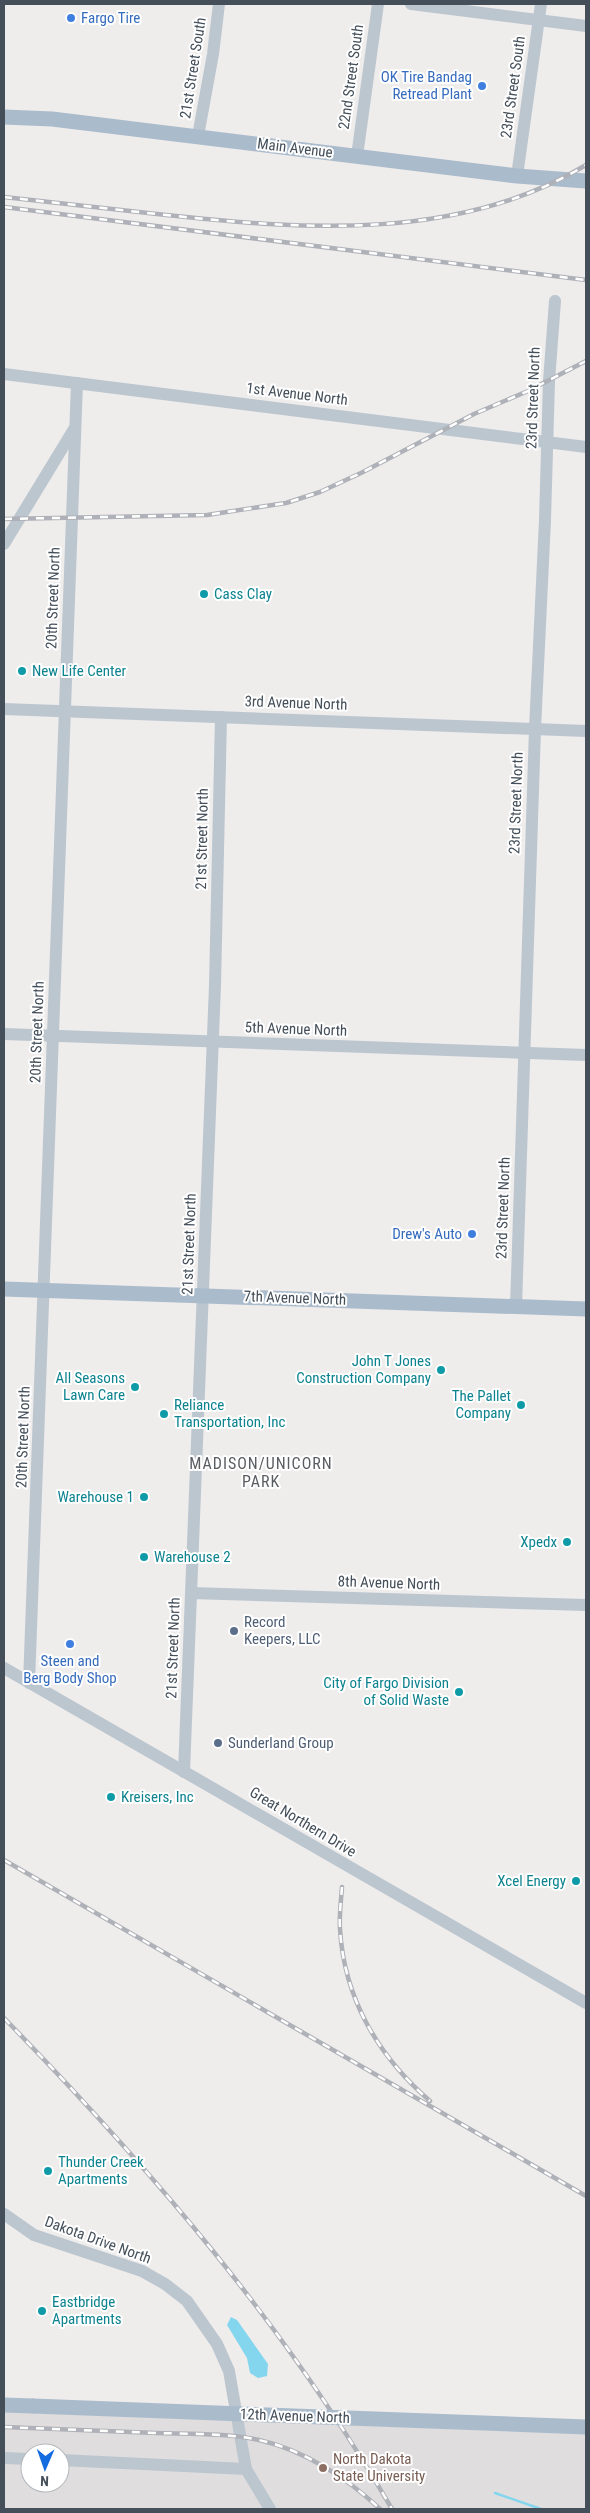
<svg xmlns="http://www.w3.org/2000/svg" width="590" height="2513" font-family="'Roboto Condensed',sans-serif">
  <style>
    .education { fill: #e0ddde; fill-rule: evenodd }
    .water { fill: #83d6ee }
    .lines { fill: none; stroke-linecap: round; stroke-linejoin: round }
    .stream { stroke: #83d6ee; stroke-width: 2.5 }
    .minor { stroke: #bcc6cf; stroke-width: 12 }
    .major { stroke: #abc; stroke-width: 15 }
    .rail-casing { stroke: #aeb1b7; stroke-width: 4.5 }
    .rail { stroke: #fff; stroke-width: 2.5; stroke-dasharray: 8; stroke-linecap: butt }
    .major-bridge { stroke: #abc; stroke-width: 15 }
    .shop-dot { fill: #3f7fe0; stroke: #fff; stroke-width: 2 }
    .culture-dot { fill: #0f9aa8; stroke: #fff; stroke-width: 2 }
    .service-dot { fill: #5c6f8a; stroke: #fff; stroke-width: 2 }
    .education-dot { fill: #8d6e63; stroke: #fff; stroke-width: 2 }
    .labels { text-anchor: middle; stroke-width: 4; stroke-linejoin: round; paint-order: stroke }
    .shop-label { font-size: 15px; fill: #366cbe; stroke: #fff; text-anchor: end }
    .street-label { font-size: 15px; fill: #444f5a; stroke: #fff }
    .culture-label { font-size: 15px; fill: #0d838f; stroke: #fff; text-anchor: start }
    .service-label { font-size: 15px; fill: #4e5e75; stroke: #fff; text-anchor: start }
    .education-label { font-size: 15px; fill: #785e54; stroke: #fff; text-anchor: start }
    .neighbourhood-label { font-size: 16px; letter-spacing: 1px; fill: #595c61; stroke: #fff }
  </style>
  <rect width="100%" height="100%" fill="#efecec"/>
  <path class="education" d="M4,2412l582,22v75h-582zM30,2453h30v30h-30z"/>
  <path class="water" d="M231,2317l6,3 31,44 -1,12 -9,2 -8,-5 -3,-15 -20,-33z"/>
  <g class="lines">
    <path class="stream" d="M495,2493l46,16"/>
    <g class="minor">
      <path d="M411,4l175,22"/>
      <path d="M198,136l15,-82 6,-50"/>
      <path d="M357,156l21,-152"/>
      <path d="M517,176l24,-172"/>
      <path d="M4,374l582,73"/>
      <path d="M4,544l70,-115"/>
      <path d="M4,709l582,22"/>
      <path d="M4,1034l582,21"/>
      <path d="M516,1307l19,-578 10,-209 4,-139 6,-80"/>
      <path d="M191,1593l395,12"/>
      <path d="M4,1668l582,335"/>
      <path d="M29,1683l48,-1300"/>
      <path d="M184,1772l31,-787 6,-268"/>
      <path d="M4,2214l30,21 108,36 23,13 22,17 30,43 12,27 17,98 24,40"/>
      <path d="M4,2458l26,1"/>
      <path d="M60,2460l186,9"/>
    </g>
    <g class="major">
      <path d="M4,117l48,2 465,57 69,5"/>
      <path d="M4,1289l582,20"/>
      <path d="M4,2405l29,1"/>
    </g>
    <g class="rail-casing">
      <g id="rail">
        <path d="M4,197c54,6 108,12 162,18 141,15 294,26 420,-50"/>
        <path d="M4,207l582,73"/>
        <path d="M4,519l203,-4 79,-12 34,-11 41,-19 113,-59 54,-23 58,-30"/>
        <path d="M4,1860l582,336"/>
        <path d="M342,1887c-1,14 -3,29 -2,42 4,70 39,128 90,172"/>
        <path d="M4,2018c148,152 281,307 388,491"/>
        <path d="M4,2427c51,2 101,4 152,6 34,1 70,0 103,7 45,10 88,38 121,69"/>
      </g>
    </g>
    <use href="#rail" class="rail"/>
    <path class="major-bridge" d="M33,2406l553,21"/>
  </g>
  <g class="shop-dot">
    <circle cx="71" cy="18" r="5"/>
    <circle cx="482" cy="86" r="5"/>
    <circle cx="472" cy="1234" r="5"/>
    <circle cx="70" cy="1644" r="5"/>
  </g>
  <g class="culture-dot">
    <circle cx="204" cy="594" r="5"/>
    <circle cx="22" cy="671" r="5"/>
    <circle cx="441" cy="1370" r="5"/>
    <circle cx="135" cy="1387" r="5"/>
    <circle cx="521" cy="1405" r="5"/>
    <circle cx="164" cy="1414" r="5"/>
    <circle cx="144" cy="1497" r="5"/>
    <circle cx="567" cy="1542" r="5"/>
    <circle cx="144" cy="1557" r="5"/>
    <circle cx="459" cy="1692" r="5"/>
    <circle cx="111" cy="1797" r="5"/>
    <circle cx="576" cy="1881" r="5"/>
    <circle cx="48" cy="2171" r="5"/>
    <circle cx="42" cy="2311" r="5"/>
  </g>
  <g class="service-dot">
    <circle cx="234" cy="1631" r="5"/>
    <circle cx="218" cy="1743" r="5"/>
  </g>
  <circle class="education-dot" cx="323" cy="2468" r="5"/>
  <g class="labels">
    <g class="shop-label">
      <text x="81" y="23" text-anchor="start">Fargo Tire</text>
      <text x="472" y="82">OK Tire Bandag<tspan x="472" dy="17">Retread Plant</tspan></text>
      <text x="462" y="1239">Drew's Auto</text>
      <text x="70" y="1666" text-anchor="middle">Steen and<tspan x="70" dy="17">Berg Body Shop</tspan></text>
    </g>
    <g class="street-label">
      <text transform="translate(193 68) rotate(-81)" y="5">21st Street South</text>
      <text transform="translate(351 77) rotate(-82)" y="5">22nd Street South</text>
      <text transform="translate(513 87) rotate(-82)" y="5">23rd Street South</text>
      <text transform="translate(295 148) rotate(7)" y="5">Main Avenue</text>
      <text transform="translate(297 394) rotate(7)" y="5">1st Avenue North</text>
      <text transform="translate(533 398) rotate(-88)" y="5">23rd Street North</text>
      <text transform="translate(53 598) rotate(-88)" y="5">20th Street North</text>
      <text transform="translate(296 703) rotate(2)" y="5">3rd Avenue North</text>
      <text transform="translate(516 803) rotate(-88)" y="5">23rd Street North</text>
      <text transform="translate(202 839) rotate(-89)" y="5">21st Street North</text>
      <text transform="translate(296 1029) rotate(2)" y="5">5th Avenue North</text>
      <text transform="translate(37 1032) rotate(-88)" y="5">20th Street North</text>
      <text transform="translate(503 1208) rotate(-88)" y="5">23rd Street North</text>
      <text transform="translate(189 1244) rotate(-88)" y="5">21st Street North</text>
      <text transform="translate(295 1298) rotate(2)" y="5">7th Avenue North</text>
      <text transform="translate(23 1437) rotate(-88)" y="5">20th Street North</text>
      <text transform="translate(389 1583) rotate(2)" y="5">8th Avenue North</text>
      <text transform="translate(173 1648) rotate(-88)" y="5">21st Street North</text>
      <text transform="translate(303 1822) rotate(31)" y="5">Great Northern Drive</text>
      <text transform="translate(98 2240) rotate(20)" y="5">Dakota Drive North</text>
      <text transform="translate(295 2416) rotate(2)" y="5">12th Avenue North</text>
    </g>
    <g class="culture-label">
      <text x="214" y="599">Cass Clay</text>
      <text x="32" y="676">New Life Center</text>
      <text x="431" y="1366" text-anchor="end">John T Jones<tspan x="431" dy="17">Construction Company</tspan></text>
      <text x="125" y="1383" text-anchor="end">All Seasons<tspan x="125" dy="17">Lawn Care</tspan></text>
      <text x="511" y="1401" text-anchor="end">The Pallet<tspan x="511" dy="17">Company</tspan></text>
      <text x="174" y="1410">Reliance<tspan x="174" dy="17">Transportation, Inc</tspan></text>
      <text x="134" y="1502" text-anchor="end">Warehouse 1</text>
      <text x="557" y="1547" text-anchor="end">Xpedx</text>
      <text x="154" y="1562">Warehouse 2</text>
      <text x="449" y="1688" text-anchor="end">City of Fargo Division<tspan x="449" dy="17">of Solid Waste</tspan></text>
      <text x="121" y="1802">Kreisers, Inc</text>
      <text x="566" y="1886" text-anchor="end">Xcel Energy</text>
      <text x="58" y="2167">Thunder Creek<tspan x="58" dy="17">Apartments</tspan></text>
      <text x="52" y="2307">Eastbridge<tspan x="52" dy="17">Apartments</tspan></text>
    </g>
    <g class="service-label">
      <text x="244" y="1627">Record<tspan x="244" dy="17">Keepers, LLC</tspan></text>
      <text x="228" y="1748">Sunderland Group</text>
    </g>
    <g class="education-label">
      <text x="333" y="2464">North Dakota<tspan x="333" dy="17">State University</tspan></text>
    </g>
    <g class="neighbourhood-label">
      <text x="261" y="1469">MADISON/UNICORN<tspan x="261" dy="18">PARK</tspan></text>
    </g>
  </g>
  <rect width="590" height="2513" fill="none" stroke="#444f5a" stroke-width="10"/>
  <g transform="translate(45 2468) rotate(182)"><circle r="24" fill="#ffffff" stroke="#b4b9bd"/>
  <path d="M0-4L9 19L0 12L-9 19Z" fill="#146ce1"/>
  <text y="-8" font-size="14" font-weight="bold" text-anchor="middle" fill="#444f5a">N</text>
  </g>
</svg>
